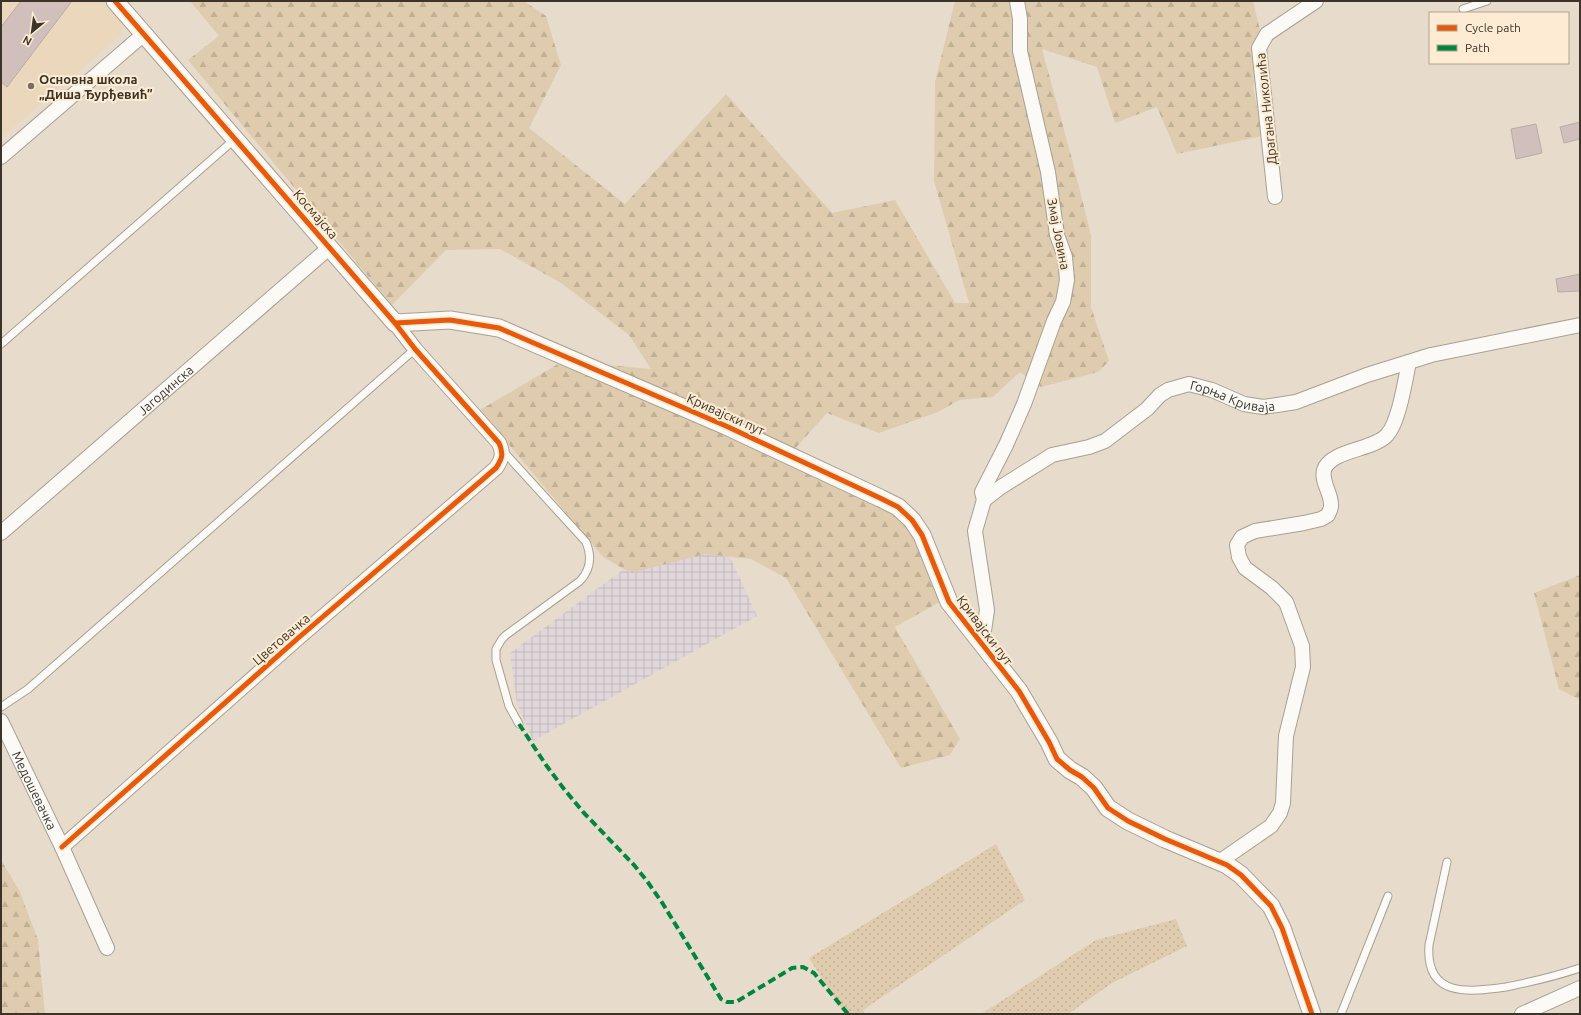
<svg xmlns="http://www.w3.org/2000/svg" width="1581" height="1015" font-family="Ubuntu,sans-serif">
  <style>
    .built { fill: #ebd8bc }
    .industrial { fill: url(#industrial-grid) }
    .grass { fill: url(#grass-dots) }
    .forest { fill: url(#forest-firs) }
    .building { fill: #d1bfbc; stroke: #b8aca7 }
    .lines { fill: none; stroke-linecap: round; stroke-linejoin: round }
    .service-casing { stroke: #a8a092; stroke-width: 9 }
    .minor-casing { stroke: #a8a092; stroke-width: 16 }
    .tertiary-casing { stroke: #a8a092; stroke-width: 19 }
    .service { stroke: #fbfaf7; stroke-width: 7 }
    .minor { stroke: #fbfaf7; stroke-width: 14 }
    .tertiary { stroke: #fbfaf7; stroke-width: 17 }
    .quiet { stroke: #00873e; stroke-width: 4; stroke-dasharray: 8 4; stroke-linecap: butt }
    .cycleway-casing { stroke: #fdecd3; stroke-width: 8 }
    .cycleway { stroke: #e8590c; stroke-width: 5 }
    .poi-dot { fill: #786f61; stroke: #fdecd3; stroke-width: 1.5 }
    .labels { text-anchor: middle; stroke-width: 4; stroke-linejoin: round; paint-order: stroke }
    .poi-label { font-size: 13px; font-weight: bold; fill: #3c3428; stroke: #fdecd3; text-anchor: start }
    .street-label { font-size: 13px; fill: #3c3428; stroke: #fdecd3 }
  </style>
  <defs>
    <pattern id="industrial-grid" width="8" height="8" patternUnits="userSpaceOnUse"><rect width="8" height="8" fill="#e1d7db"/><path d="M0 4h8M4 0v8" fill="none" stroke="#c2b9bc"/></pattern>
    <pattern id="grass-dots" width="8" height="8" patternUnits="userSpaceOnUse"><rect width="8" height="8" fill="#dfccae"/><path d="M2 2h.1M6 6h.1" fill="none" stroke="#c0b096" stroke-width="1.8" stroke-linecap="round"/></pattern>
    <pattern id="forest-firs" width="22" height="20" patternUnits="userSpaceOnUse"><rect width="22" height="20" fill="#dfccae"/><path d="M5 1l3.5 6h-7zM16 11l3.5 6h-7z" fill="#c0b096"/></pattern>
  </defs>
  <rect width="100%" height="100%" fill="#e7dccb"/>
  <path class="built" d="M1,1h103l20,23 -3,11 -120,103z"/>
  <path class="industrial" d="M705,554l25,3 27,59 -224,125 -16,-38 -7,-50 114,-84 7,3z"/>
  <g class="grass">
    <path d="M996,844l29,56 -162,110 2,4h-20l-36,-56z"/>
    <path d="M1176,919l11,27 -75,37 -44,31h-87l115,-74z"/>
  </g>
  <g class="forest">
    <path d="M190,1h334l22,15 15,49 -32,63 96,76 101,-110 106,119 63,-13 60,103h14l-35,-122 1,-99 20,-81h298l12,50 -12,35 9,50 -85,18 -20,-47 -42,16 -18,-56 -55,-18 30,110 19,76v72l18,54 -11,11 -57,15 -21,-15 -27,25 -34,3 -21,12 -59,21 -52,-20 -43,48 97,44 43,34 23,59 -52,29 65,112 -10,16 -49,13 -115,-190 -35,-19 -46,-5 -74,19 -28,-16 -123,-147 83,-49 88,8 -22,-34 -68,-52 -61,-34 -54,1 -54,55 -204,-245 31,-24z"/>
    <path d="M1580,575v125l-21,-11 -25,-96z"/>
    <path d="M1,860l19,32 18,48 7,74h-44z"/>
  </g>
  <g class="building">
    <path d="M21,1h51l-65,86 -6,-5v-55z"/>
    <path d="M1580,122v17l-16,4 -4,-16z"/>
    <path d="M1536,124l6,29 -26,6 -5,-30z"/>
    <path d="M1580,274v17l-22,1 -2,-13z"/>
  </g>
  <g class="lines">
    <g class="service-casing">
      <g id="service">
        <path d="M1463,9l24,-8"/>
        <path d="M1,344l234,-205"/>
        <path d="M503,451l83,91c6,14 5,27 -6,39l-74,54 -4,4 -6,10v11l13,46 10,18"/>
        <path d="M1,707l27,-18 387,-340"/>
        <path d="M1447,862l-18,83c-4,53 40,47 77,42 25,-5 50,-11 74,-19"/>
        <path d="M1341,1014l47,-118"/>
      </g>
    </g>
    <g class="minor-casing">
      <g id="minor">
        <path d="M1,157l143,-123"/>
        <path d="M1275,197l-16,-149 8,-14 49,-33"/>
        <path d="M984,500l-2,-8 24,-47 18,-41 30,-83 9,-19 4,-22 -2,-23 -8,-22 -9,-63 -28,-121v-32l-3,-18"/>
        <path id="s1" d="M1,533l329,-286"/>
        <path id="s2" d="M982,645l5,-35 -12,-79 9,-31 17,-13 51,-32 37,-8 16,-6 42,-32 13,-14 8,-5 21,-6 23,6 32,14 19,3 14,-2 19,-3 71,-27 64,-20 149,-30"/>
        <path id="s3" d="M1,721l61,126 45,101"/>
        <path d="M62,847l235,-208 199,-171c6,-9 8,-14 3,-25l-84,-94 -20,-26"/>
        <path d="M1219,862l52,-36 9,-13 3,-10 3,-67 17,-69 -1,-21 -16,-44 -14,-14 -27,-20 -6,-11 -2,-12 5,-8 13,-6 49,-8 17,-4 7,-4c1,-3 3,-6 3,-9 1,-12 -10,-24 -7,-36 6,-20 50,-20 63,-35 12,-13 18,-54 22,-73"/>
        <path d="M1522,1014l58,-26"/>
      </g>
    </g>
    <g class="tertiary-casing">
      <path id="tertiary" d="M115,1l280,322 55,-3 49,8 227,98 154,72 18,9 14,13 10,15 27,67 70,89 30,51 8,17 13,11 12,7 12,11 14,20 20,13 37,18 62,26 14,10 30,31 11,22 30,86"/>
    </g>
    <use href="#service" class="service"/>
    <use href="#minor" class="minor"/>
    <use href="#tertiary" class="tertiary"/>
    <path class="quiet" d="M519,724l27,41 18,24 20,24 50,52 13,16 16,23 58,95 6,3h9l56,-34 11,-1 11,6 34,41"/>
    <g class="cycleway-casing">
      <g id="cycleway">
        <path d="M395,323l55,-3 49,8 227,98 154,72 18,9 14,13 10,15 27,67 70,89 30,51 8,17 13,11 12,7 12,11 14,20 20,13 37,18 62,26 14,10 30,31 11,22 30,86"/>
        <path d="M62,847l235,-208 199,-171c6,-9 8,-14 3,-25l-84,-94 -20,-26 -280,-322"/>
      </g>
    </g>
    <use href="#cycleway" class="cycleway"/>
  </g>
  <circle class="poi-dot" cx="31" cy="86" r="4"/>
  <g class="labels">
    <g class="poi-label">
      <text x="39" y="84">Основна школа<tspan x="39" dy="15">„Диша Ђурђевић”</tspan></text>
    </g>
    <g class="street-label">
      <text transform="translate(1266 109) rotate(-96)" y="5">Драгана Николића</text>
      <text transform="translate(316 214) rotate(49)" y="5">Космајска</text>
      <text transform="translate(1059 234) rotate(79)" y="5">Змај Јовина</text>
      <text dy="5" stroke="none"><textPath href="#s1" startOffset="218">Јагодинска</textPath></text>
      <text dy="5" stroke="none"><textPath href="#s2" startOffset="433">Горња Криваја</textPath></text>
      <text transform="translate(726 414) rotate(24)" y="5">Кривајски пут</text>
      <text transform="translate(985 630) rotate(53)" y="5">Кривајски пут</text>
      <text transform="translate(281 639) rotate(-41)" y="5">Цветовачка</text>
      <text dy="5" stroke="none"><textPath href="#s3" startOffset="77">Медошевачка</textPath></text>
    </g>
  </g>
  <rect width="1581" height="1015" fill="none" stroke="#3c3428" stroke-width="4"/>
  <rect x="1429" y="12" width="140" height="52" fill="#fdecd3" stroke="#b0a28f"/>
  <rect x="1437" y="25" width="20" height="6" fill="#e8590c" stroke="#b0a28f"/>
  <text x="1465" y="32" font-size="12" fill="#3c3428">Cycle path</text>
  <rect x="1437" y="45" width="20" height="6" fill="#00873e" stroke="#b0a28f"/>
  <text x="1465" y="52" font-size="12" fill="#3c3428">Path</text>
  <g transform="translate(32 32) rotate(209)" stroke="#fdecd3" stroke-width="3" paint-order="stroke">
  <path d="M0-3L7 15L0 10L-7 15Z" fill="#3c3428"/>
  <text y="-6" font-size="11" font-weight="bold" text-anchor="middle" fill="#3c3428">N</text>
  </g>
</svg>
